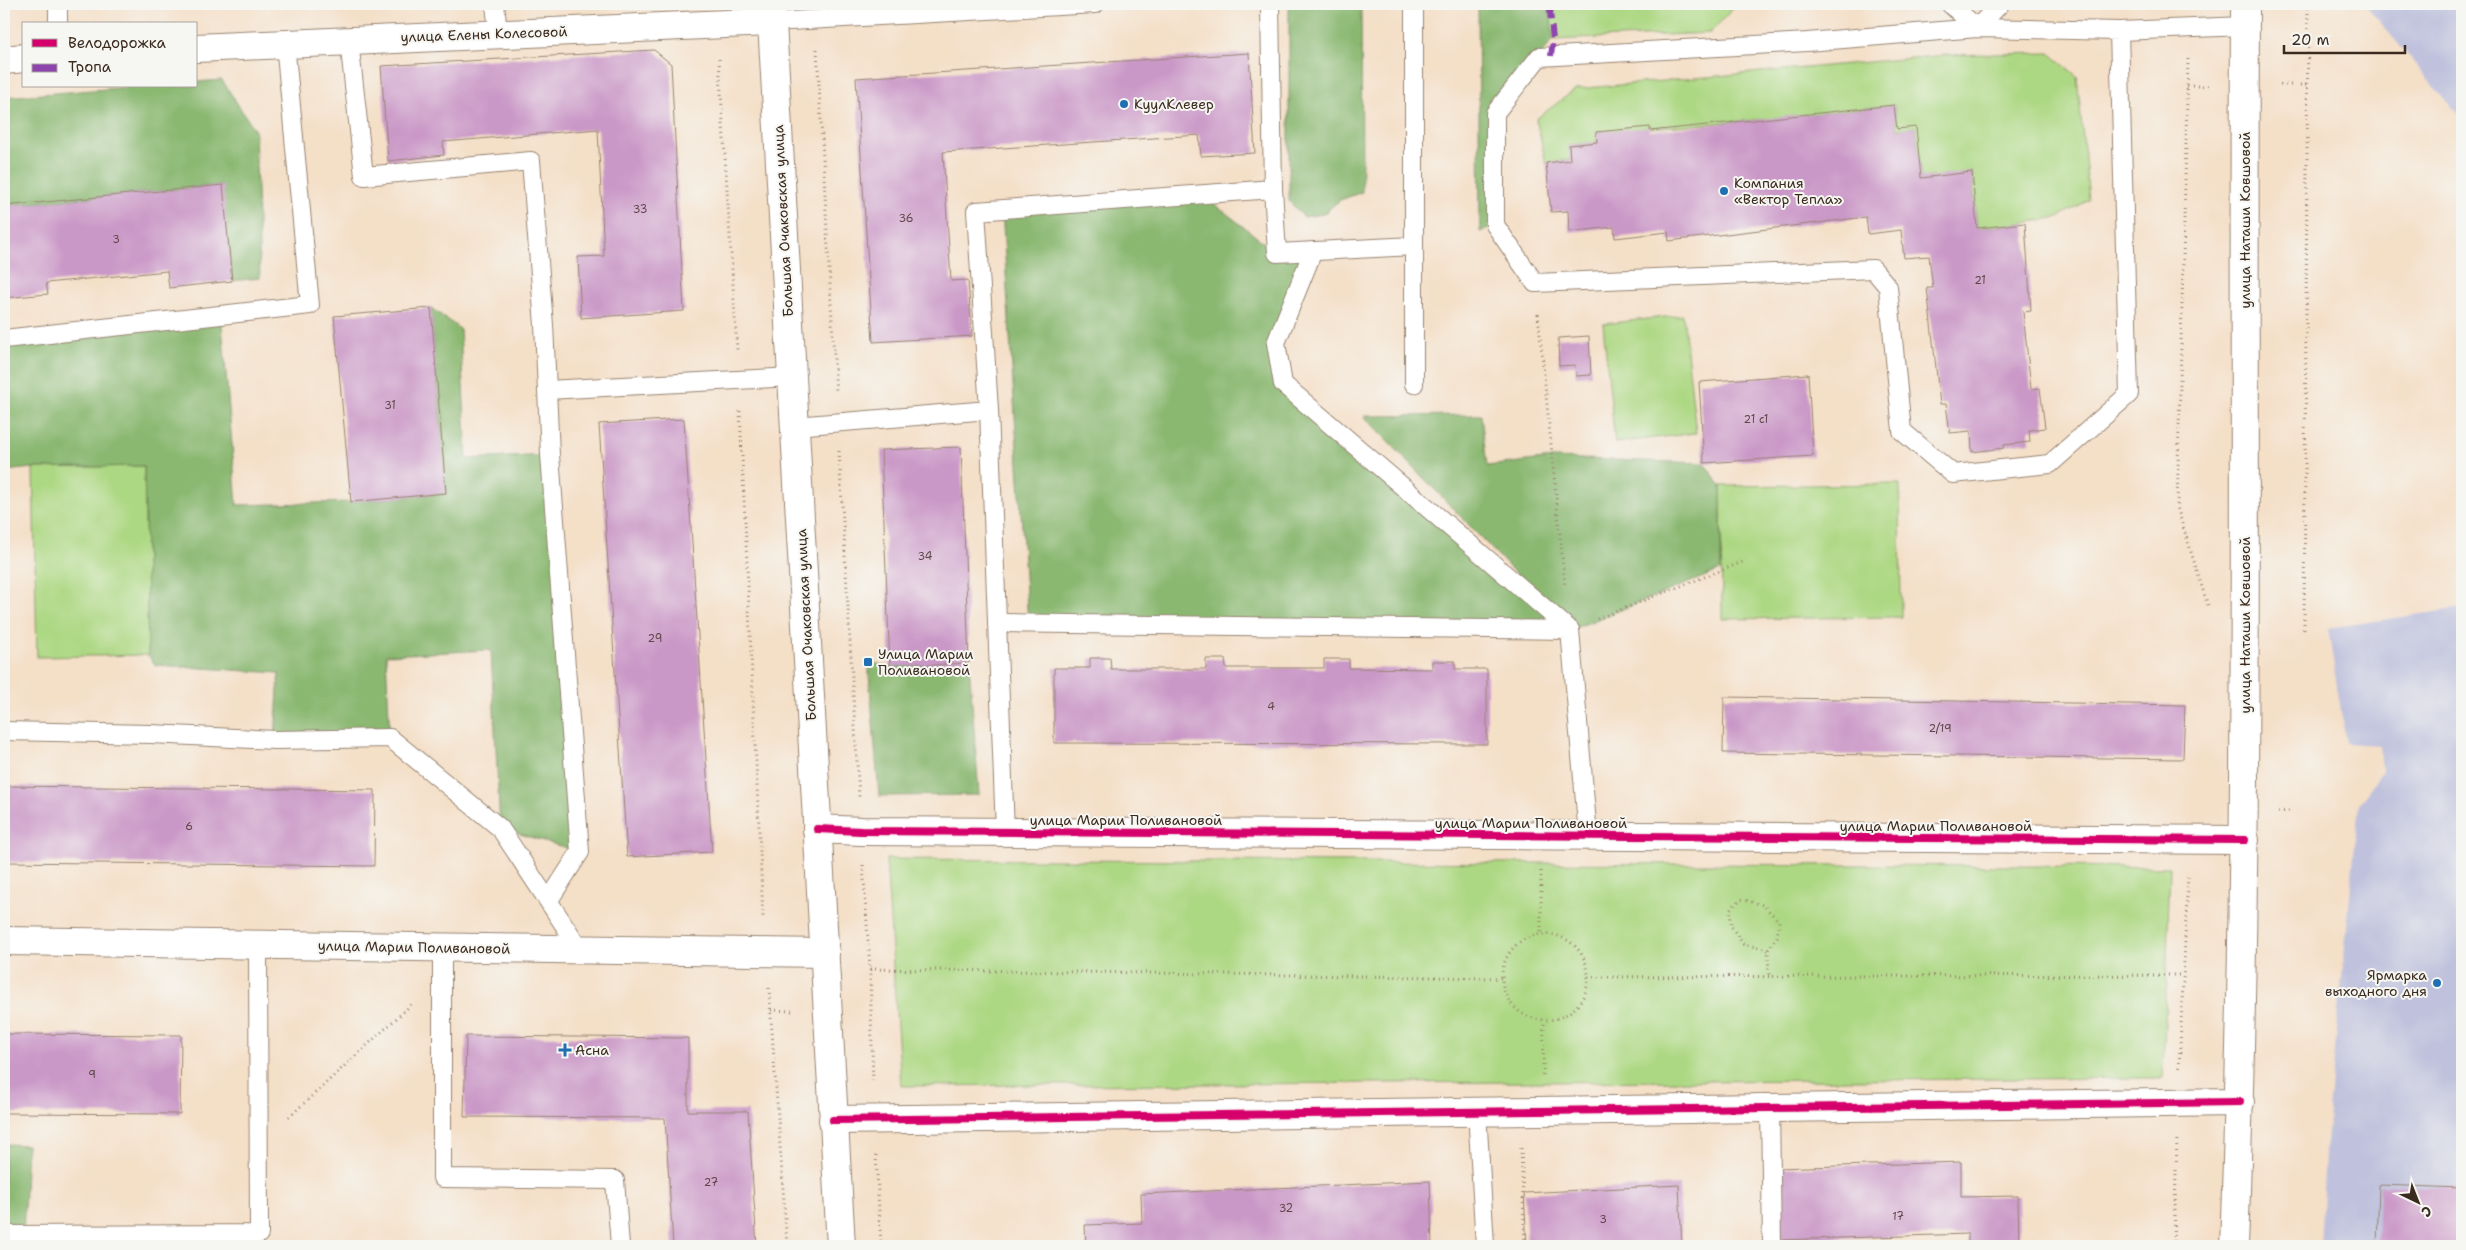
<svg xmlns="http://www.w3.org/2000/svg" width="2466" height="1250" font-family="'Shantell Sans',sans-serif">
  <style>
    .industrial { fill: #c0c2dd }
    .green { fill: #add883; stroke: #748150 }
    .forest { fill: #8ab871; stroke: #627148 }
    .building { fill: #ca98c7 }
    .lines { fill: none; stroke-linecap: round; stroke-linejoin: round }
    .service-casing { stroke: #988472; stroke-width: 20 }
    .minor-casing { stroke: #988472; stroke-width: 30 }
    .tertiary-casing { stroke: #988472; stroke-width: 30 }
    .path { stroke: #988472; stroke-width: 3; stroke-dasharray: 1 4; stroke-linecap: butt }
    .service { stroke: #fff; stroke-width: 18 }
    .minor { stroke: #fff; stroke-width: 28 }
    .tertiary { stroke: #fff; stroke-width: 28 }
    .quiet { stroke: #8e44ad; stroke-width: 6; stroke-dasharray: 12 6; stroke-linecap: butt }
    .cycleway-casing { stroke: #f6f6f2; stroke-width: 11 }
    .cycleway { stroke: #d6006c; stroke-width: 8 }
    .poi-dot { fill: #1f6fb2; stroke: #f6f6f2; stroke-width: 2 }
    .labels { text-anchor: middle; stroke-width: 4; stroke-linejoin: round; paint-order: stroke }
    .number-label { font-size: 11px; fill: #5f4648 }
    .street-label { font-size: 14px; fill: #3b2a1e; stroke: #f6f6f2 }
    .poi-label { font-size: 14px; fill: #3b2a1e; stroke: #f6f6f2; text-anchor: start }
  </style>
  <rect width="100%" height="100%" fill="#f6f6f2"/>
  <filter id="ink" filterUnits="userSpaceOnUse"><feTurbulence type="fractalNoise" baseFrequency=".02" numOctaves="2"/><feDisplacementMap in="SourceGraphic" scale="10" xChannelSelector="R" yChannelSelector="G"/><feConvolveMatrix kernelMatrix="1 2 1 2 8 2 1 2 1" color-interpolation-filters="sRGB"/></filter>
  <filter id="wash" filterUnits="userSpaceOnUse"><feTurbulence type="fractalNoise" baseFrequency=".0096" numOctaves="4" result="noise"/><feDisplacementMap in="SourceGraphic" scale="20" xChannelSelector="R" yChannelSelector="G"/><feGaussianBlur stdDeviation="1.12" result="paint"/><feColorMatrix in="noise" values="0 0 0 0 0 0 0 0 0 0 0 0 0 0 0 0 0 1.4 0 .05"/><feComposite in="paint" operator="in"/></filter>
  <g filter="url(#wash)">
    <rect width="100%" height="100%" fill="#f4dfc7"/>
    <g class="industrial">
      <path d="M2365,4h97v115l-27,-31z"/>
      <path d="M2462,608v638h-142l5,-93 34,-350 23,-31 -2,-27 -34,-2 -18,-115z"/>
    </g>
    <g class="green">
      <path d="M1557,4h180l-27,29 -157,7 -3,-29z"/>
      <path d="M2049,53l28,23 12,124 -31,17 -33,6 -48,5 -5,-55 -51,5 -5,-51 -19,2 -3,-24 -126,14 -171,13v10l-28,3 1,15 -24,3 -10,-44 40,-30 369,-34z"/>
      <path d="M1683,315l13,118 -81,10 -12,-119z"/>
      <path d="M144,466l4,189 -111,2 -4,-189z"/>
      <path d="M1900,484l1,133 -179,2 -1,-133z"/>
      <path d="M886,859l1284,8 -7,211 -1262,8z"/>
    </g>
    <g class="forest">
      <path d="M1289,4h72l1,188 -22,8 -17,14 -19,3 -15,-16z"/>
      <path d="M1478,4h79l-7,7 3,29 -58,73v112l-15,7z"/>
      <path d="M222,80l33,51 5,147 -28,3 -10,-96 -218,21v-109l140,-11h52v-4z"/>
      <path d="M1203,195l74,58 36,-2 -37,91 7,42 281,240 -200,-208 117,-1 6,51 65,-8 152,5 17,23v84l-151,60 -542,-6 -26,-415z"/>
      <path d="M431,308l29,21 7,130 83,-4 30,397 -80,-24 -9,-178 -105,5 4,83 -115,2 4,-67 -124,-8 -7,-10 -4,-189 -111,2 -29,3v-132l217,-26 16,192 114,-3 95,-9z"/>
      <path d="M868,662l22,5 79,-4 10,132 -100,1z"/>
      <path d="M4,1144l23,1 -4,90h-19z"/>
    </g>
    <g id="blocks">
      <g class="building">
        <path d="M654,50l17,14 13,247 -103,7 -3,-61 26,-1 -6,-127 -155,13 1,13 -56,6 -7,-95z"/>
        <path d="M1249,53l6,100 -54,3 -2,-21 -256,17 8,129 17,-1 4,56 -99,6 -17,-264z"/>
        <path d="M1894,105l3,24 19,-2 5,51 51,-6 5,56 48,-5 6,88 -8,1 8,77 9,-1 5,40 -16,2 1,12 -26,3v3l-32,4 -1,-21 -21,2 -4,-29h-6l-13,-116h6l-4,-32 -25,2 -3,-28 -33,4 -2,-17 -197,24 -1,-9 -53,6 -1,-11 -45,5 -1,-21 -17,1 -5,-49 24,-3 -1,-15 28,-3 -1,-10 54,-5v4z"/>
        <path d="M223,185l9,96 -63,7 -2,-17 -121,12 2,11 -44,4v-92z"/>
        <path d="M431,308l15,185 -95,9 -17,-186z"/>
        <path d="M1589,336l2,39 -15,1 -1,-11 -16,1 -1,-28z"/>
        <path d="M1808,374l5,82 -109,7 -5,-81z"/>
        <path d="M684,419l28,433 -85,5 -28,-433z"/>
        <path d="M961,447l8,216 -79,4 -9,-217z"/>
        <path d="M1090,658h20l1,11h95v-10h19l1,9h98v-9h25v9l83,1v-8h23v8h32v75l-433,-1v-75h36z"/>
        <path d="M1724,697l461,8 -2,54 -460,-6z"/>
        <path d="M4,786l371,4 -1,76 -370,-4z"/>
        <path d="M4,1034l177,1 -1,79 -176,-1z"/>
        <path d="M466,1036l222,2v73h60l9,135h-84l-8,-128 -201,-1z"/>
        <path d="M1961,1162v35l57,-1 1,50h-51v-12l-190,6 -1,-72z"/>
        <path d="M1430,1181l2,65h-346l-1,-21 57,-2 -1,-29z"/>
        <path d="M1679,1185l3,61h-155l-3,-53z"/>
        <path d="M2379,1185l83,3v58h-85z"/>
      </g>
    </g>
  </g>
  <g filter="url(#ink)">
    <use href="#blocks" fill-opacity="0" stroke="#988472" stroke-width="1"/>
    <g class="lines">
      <g class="service-casing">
        <g id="service">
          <path d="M495,4l3,29"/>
          <path d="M1270,4l3,185 4,64 137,-7v-235"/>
          <path d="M1950,4l27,24 23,-24"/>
          <path d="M772,22l323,-18"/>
          <path d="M58,24v-20"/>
          <path d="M2119,31l10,363 -79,70 -97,10 -51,-43 -14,-144 -15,-18 -338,14 -40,-58v-112l44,-56 268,-15 170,-14 142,3 126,-5"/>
          <path d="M349,40l15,136 167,-15 13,164 6,130 30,397 -31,48"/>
          <path d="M1313,251l-37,92 7,41 287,246"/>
          <path d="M4,339l306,-34 -25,-262"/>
          <path d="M1414,384v-138"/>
          <path d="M547,390l245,-13"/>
          <path d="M989,410l16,422"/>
          <path d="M795,426l194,-16 -13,-199 297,-22"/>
          <path d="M997,623l573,7 18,206"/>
          <path d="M4,731l147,3 124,6 115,-2 110,90 80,121"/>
          <path d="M442,947v231l173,2 5,66"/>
          <path d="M1770,1107l2,139"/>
          <path d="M1477,1111l8,135"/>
          <path d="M4,1235l255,-1 -1,-289"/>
        </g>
      </g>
      <g class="minor-casing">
        <g id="minor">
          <path d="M196,48l576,-26"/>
          <path d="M4,60l20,-2"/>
          <path d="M817,829l44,2 1384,9"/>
          <path d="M4,941l821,12"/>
          <path d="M833,1120l1407,-18"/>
        </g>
      </g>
      <g class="tertiary-casing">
        <g id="tertiary">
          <path d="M771,4l70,1242"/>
          <path d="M2234,1246c16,-414 9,-828 11,-1242"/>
        </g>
      </g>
      <g class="path">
        <path d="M817,49l19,344"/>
        <path d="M719,59l18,291"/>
        <path d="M2188,59l-11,448 31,99"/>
        <path d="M2280,85h28"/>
        <path d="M2187,86h22"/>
        <path d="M1538,314l27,272"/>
        <path d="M740,411l23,506"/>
        <path d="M839,451l20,346"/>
        <path d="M1597,619l148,-58"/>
        <path d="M2304,629l4,-625"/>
        <path d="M2278,812l11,-1"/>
        <path d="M863,865l7,104 3,115"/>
        <path d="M1541,871v62"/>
        <circle cx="1545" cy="977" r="43"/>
        <path d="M1768,950l-25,-6 -12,-18 -1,-17 11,-10 22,6 16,16 -2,16 -9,13 1,26"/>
        <path d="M870,969l631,9"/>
        <path d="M1588,977l595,-2"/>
        <path d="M769,988l18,258"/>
        <path d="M771,1010l22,1"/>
        <path d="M2179,1068l9,-193"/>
        <path d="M1543,1075l1,-54"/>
        <path d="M289,1117l123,-113"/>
        <path d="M1521,1148l4,98"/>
        <path d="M876,1155l5,91"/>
        <path d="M2174,1246l3,-109"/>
      </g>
      <use href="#service" class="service"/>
      <use href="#minor" class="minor"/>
      <use href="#tertiary" class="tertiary"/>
      <path class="quiet" d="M1551,56l2,-16 -3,-29 7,-7"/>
      <g class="cycleway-casing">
        <g id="cycleway">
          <path d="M817,829l44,2 1384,9"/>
          <path d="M833,1120l1407,-18"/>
        </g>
      </g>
      <use href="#cycleway" class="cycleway"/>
    </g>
  </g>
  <g class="poi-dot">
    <circle cx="1124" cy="104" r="5"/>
    <circle cx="1724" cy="191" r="5"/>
    <rect x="863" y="657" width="10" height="10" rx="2.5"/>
    <circle cx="2437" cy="983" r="5"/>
    <path d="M562.5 1042.5h5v5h5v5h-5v5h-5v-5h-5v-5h5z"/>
  </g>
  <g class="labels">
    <g class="number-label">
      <text x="640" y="213">33</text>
      <text x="906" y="222">36</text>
      <text x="116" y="243">3</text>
      <text x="1980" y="284">21</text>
      <text x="390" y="409">31</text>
      <text x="1756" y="423">21 с1</text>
      <text x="925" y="560">34</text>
      <text x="655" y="642">29</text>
      <text x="1271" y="710">4</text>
      <text x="1940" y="732">2/19</text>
      <text x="189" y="830">6</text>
      <text x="92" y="1078">9</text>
      <text x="711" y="1186">27</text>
      <text x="1286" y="1212">32</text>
      <text x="1898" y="1220">17</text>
      <text x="1603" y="1223">3</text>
    </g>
    <g class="street-label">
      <text transform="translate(484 34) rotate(-2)" y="5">улица Елены Колесовой</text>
      <text transform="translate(2245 220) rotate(-90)" y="5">улица Наташи Ковшовой</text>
      <text transform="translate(783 221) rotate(-93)" y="5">Большая Очаковская улица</text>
      <text transform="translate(806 625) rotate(-93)" y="5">Большая Очаковская улица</text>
      <text transform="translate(2245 625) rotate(-90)" y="5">улица Наташи Ковшовой</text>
      <text x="1126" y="825">улица Марии Поливановой</text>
      <text x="1531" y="828">улица Марии Поливановой</text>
      <text x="1936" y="831">улица Марии Поливановой</text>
      <text transform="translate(414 947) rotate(1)" y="5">улица Марии Поливановой</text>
    </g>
    <g class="poi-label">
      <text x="1134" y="109">КуулКлевер</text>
      <text x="1734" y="188">Компания<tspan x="1734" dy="16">«Вектор Тепла»</tspan></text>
      <text x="878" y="659">Улица Марии<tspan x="878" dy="16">Поливановой</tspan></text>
      <text x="2427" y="980" text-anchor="end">Ярмарка<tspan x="2427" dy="16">выходного дня</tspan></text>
      <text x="575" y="1055">Асна</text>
    </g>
  </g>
  <rect width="2466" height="1250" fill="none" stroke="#f6f6f2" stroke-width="20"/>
  <rect x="22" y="22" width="175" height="65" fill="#f6f6f2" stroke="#aba49d"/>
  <rect x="32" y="39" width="25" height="8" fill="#d6006c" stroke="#aba49d"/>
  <text x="68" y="48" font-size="15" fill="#3b2a1e">Велодорожка</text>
  <rect x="32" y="64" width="25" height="8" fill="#8e44ad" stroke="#aba49d"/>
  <text x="68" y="72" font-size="15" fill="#3b2a1e">Тропа</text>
  <g transform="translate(2418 1202) rotate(137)" stroke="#f6f6f2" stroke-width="4" paint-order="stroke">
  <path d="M0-4L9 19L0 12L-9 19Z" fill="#3b2a1e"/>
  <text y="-8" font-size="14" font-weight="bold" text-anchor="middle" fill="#3b2a1e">С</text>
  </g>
  <path d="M2284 45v8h121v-8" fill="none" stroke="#3b2a1e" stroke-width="2.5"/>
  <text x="2291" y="45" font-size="15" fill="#3b2a1e" stroke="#f6f6f2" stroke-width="4" paint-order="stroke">20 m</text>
</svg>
